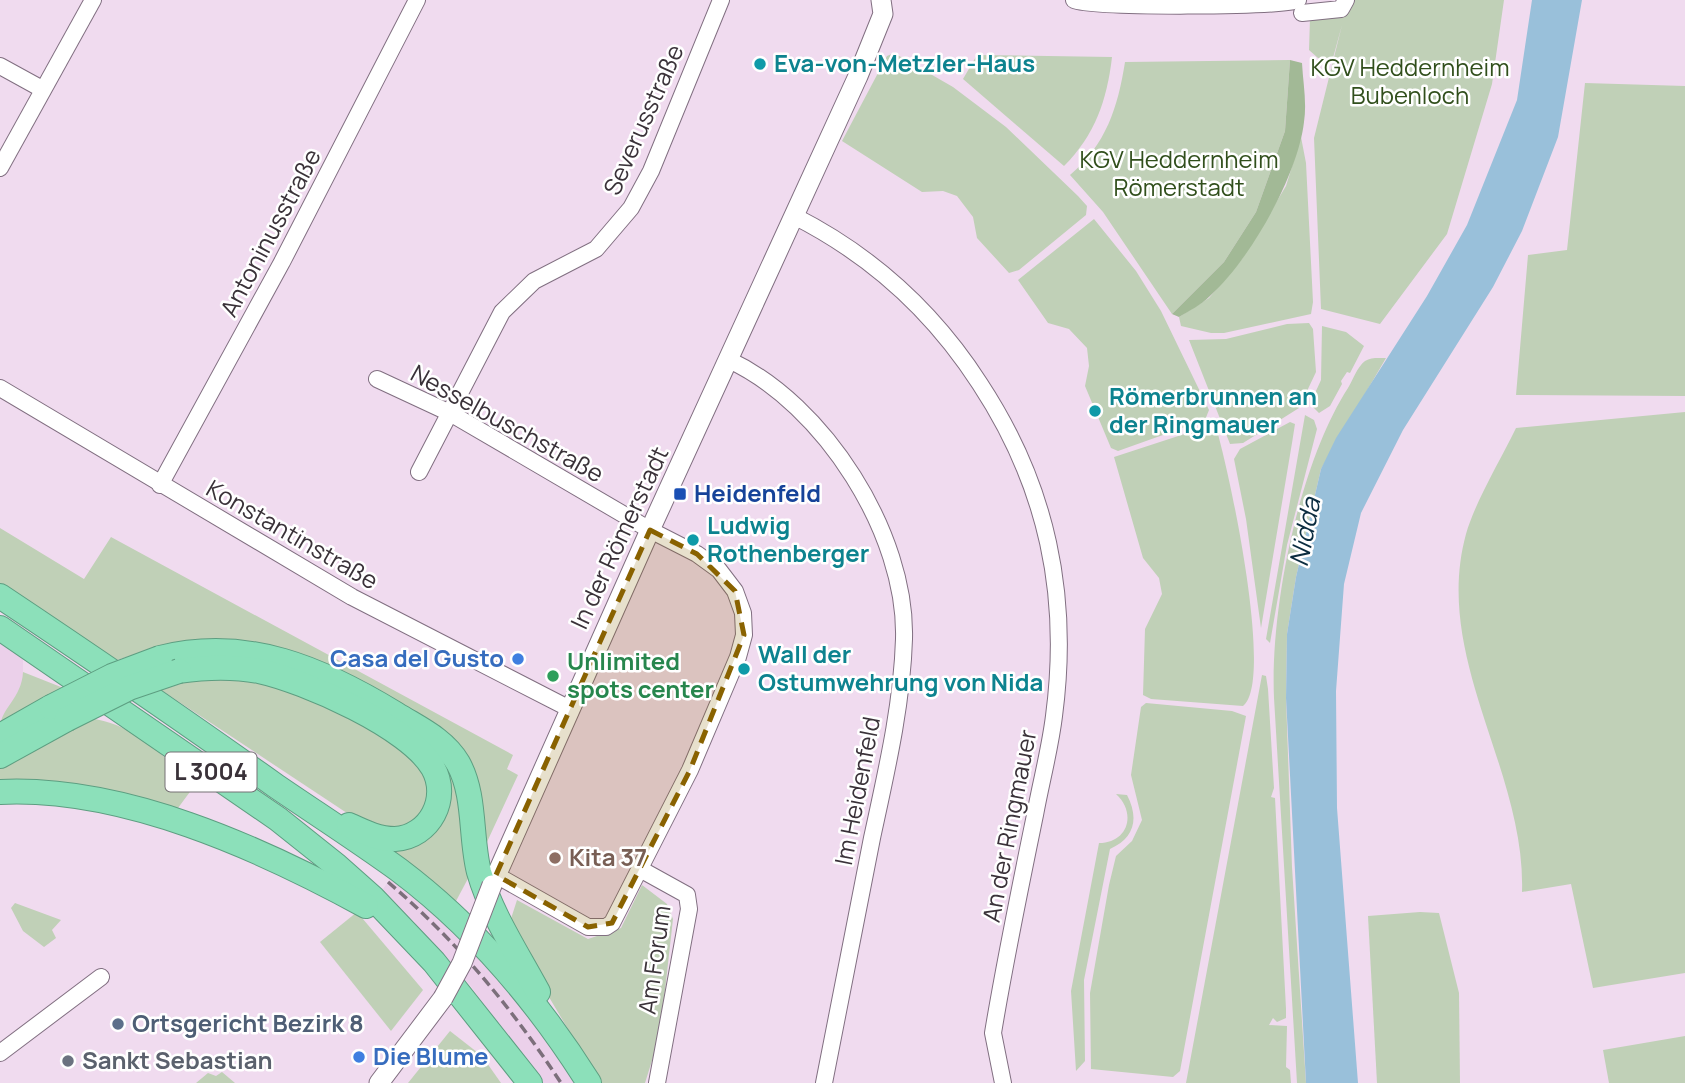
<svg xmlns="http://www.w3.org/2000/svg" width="1685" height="1083" font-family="Manrope,sans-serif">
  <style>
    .built { fill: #ebd0ea }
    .green { fill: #c0d0b7 }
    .forest { fill: #a2b996 }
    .water { fill: #99c0da }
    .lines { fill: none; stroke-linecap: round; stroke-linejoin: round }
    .minor-casing { stroke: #816f81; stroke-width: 18 }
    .tertiary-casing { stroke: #816f81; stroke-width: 21 }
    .trunk-casing { stroke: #5d9e81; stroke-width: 26 }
    .minor { stroke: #fff; stroke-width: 16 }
    .tertiary { stroke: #fff; stroke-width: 19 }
    .trunk { stroke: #8ce0ba; stroke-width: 24 }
    .rail { stroke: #7c6f7b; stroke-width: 3.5; stroke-dasharray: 10 5; stroke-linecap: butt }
    .tertiary-bridge-casing { stroke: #816f81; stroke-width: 21; stroke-linecap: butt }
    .trunk-bridge-casing { stroke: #5d9e81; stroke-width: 26; stroke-linecap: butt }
    .tertiary-bridge { stroke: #fff; stroke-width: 19 }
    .trunk-bridge { stroke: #8ce0ba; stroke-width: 24 }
    .marked { fill: #896200; fill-opacity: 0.2; stroke: #896200; stroke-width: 5; stroke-dasharray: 14 9; stroke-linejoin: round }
    .culture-dot { fill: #0f9aa8; stroke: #fff; stroke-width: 2.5 }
    .transit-dot { fill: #1a4fb4; stroke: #fff; stroke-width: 2.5 }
    .shop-dot { fill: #3f7fe0; stroke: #fff; stroke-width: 2.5 }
    .leisure-dot { fill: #2e9e5b; stroke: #fff; stroke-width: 2.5 }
    .education-dot { fill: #8d6e63; stroke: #fff; stroke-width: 2.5 }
    .service-dot { fill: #5c6f8a; stroke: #fff; stroke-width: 2.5 }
    .worship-dot { fill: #6b7280; stroke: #fff; stroke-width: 2.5 }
    .labels { text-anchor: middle; stroke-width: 5; stroke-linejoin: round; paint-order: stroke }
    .shield { fill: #fff; stroke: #757074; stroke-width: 2 }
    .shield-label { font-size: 23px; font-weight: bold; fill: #3a3239 }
    .culture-label { font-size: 24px; font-weight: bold; fill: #0d838f; stroke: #fff; text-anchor: start }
    .park-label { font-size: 24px; fill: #314f1c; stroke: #fff }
    .street-label { font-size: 24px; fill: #3a3239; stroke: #fff }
    .transit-label { font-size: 24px; font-weight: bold; fill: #164399; stroke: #fff; text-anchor: start }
    .shop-label { font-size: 24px; font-weight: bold; fill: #366cbe; stroke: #fff; text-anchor: end }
    .leisure-label { font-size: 24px; font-weight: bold; fill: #27864d; stroke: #fff; text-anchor: start }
    .education-label { font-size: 24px; font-weight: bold; fill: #785e54; stroke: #fff; text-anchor: start }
    .service-label { font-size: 24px; font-weight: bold; fill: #4e5e75; stroke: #fff; text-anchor: start }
    .worship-label { font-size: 24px; font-weight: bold; fill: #5b616d; stroke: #fff; text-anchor: start }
    .water-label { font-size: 26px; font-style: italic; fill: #0b2d40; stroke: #fff }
  </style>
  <rect width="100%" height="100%" fill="#f0dbef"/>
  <g class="built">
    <path d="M0,643l23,16v29l-23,33z"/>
    <path d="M390,879l73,60 29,28 83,116h-35l-70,-98 -54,-56 -1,-7 -34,-30z"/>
  </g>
  <g class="green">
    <path d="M1348,0h156l-12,84 -45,150 -67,90 -59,-15 -7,-171 28,-113 -9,33h-15l-9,-8 1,-32z"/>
    <path d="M894,53l59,34 53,40 72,69 9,10 -1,9 -67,55 -10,3 -32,-35 -4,-21 -16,-21 -14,-5 -21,1 -80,-51 45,-85z"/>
    <path d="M977,55l135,2c-5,43 -17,78 -48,109l-101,-87z"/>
    <path d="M1290,60l-5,71 -29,81 -32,50 -52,52 -69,-102 -33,-37c36,-30 48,-68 55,-113z"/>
    <path d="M1585,83l100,3v310l-169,-1 12,-140 39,-5z"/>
    <path d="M1301,137l5,26 7,139 -2,12 -87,19h-13l-30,-7 -2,-9 30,-19 33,-39 44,-73z"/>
    <path d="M1094,219l42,52 25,40 48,99 -4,10 -87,31 -7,-3 -26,-62 4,-20 -2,-18 -18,-19 -21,-6 -30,-43z"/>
    <path d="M1309,323l4,6 3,43 -17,36 -56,35 -13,1 -41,-104 37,-1 61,-15z"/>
    <path d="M1322,326l24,6 18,14 -14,27 -3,-1 -6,9 1,3 -12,22 -11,7 -9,-9 11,-24z"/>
    <path d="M1386,358l-65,111 -25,108 -9,57 -1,64 6,169 14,216h-9l-23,-385c-4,-90 25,-234 74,-310 5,-8 9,-21 17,-27 6,-4 14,-3 21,-3z"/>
    <path d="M1685,412v561l-92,15 -22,-104 -49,8c4,-122 -90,-234 -56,-358 9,-32 35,-75 50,-106z"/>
    <path d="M1305,415l9,5 3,9 -30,116 -17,98 -4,-4z"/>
    <path d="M1290,422l5,2 -3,19 -31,185 -15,-109 -12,-60 6,-10z"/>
    <path d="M1215,424c13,40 60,258 28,282l-92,-7 -8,-4 2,-66 17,-35 -3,-16 -16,-20 -29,-101z"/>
    <path d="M0,528l84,51 27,-42 402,218 -6,14 11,6 -37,80 -46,-128 -289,-76 -29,9 -117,-76z"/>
    <path d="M226,657l50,7 44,16 87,48 27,20 20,31 18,92 -17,32 -68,-55c23,0 43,-7 54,-27 10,-18 11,-38 1,-56 -23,-41 -133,-91 -179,-100 -30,-7 -60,-6 -90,1l-4,-3z"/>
    <path d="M23,672l43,17 -66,39c0,-19 22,-30 23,-56z"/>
    <path d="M1262,675l4,1 2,13 6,99 -3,9 4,1 11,211v9l-9,4 -4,-4 -4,7 18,1 -1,41 4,3 1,13h-105z"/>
    <path d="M205,676h35l77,23 38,18 70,51 10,29 -23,31 -47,-3 -204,-135z"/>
    <path d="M1146,703l86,8 14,5 -66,355 -7,6 -82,-8 -1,-76 19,-108 7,-29 16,-15 10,-21 -11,-45 10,-68z"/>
    <path d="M86,718c45,3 77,38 109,67l-17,23 -178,-21v-21z"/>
    <path d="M1116,794l11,1c12,23 8,43 -17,54l-26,131 1,81 -9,10 -5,-80 28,-148c29,0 38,-30 17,-49z"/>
    <path d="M642,885l25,19 6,15 -13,116 -15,48h-45l-92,-155 9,-28 71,39 33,-11z"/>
    <path d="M15,903l46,17 -9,10 4,8 -12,9 -21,-16 -12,-23z"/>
    <path d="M357,912l66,78 -32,41 -71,-89z"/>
    <path d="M1420,912l19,1 20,80 1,90h-83l-9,-167z"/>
    <path d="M450,1031l32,25 19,27h-93z"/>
    <path d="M1685,1036v47h-76l-6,-33z"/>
    <path d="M222,1072l13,11h-39l12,-10 8,3z"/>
  </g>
  <path class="forest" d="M1290,60l12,3c1,19 5,40 2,59 -6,53 -54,138 -94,174 -9,9 -21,15 -31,21l-7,-3 52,-52 32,-50 29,-81z"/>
  <path class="water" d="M1532,0h50l-24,137 -36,94 -29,56 -90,143 -42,83 -17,71 -8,107 1,117 21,275h-52l-20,-385 1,-64 9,-57 25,-108 15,-31 91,-142 40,-71 50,-125z"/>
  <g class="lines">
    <g class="minor-casing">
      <g id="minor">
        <path d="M1074,0c20,8 208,7 224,0"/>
        <path d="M1302,13l39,-4 5,-9"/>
        <path d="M0,66l42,23"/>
        <path d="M0,168l93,-168"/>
        <path d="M794,216c77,39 139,95 186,168 67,102 90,211 74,332 -4,33 -13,66 -19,99 -15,73 -30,145 -42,218l10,50"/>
        <path d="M729,360c95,44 178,174 175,279 -2,67 -18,134 -32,199 -16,82 -32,163 -48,245"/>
        <path d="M377,379l73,34 200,117 47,24 22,16 16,21 8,22 1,22 -6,22 -48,113 -78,153 -6,4h-18l-92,-52"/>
        <path d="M0,388l352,209 218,112"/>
        <path d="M419,472l83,-160 32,-31 62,-32 35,-41 20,-37 70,-171"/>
        <path d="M160,485l122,-223 135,-262"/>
        <path d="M640,869l47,26 2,14 -32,174"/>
        <path d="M0,1053l101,-76"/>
      </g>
    </g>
    <g class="tertiary-casing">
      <g id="tertiary">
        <path d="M492,885l158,-355 208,-454 25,-62 -2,-14"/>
        <path d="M379,1083l64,-85"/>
      </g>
    </g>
    <g class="trunk-casing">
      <g id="trunk">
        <path d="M0,596c93,62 185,125 276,190 41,28 83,55 123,84 77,58 139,132 190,213"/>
        <path d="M0,628l278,191 59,47 36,32 61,64 96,121"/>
        <path d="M160,658c88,-22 162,11 236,56 22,14 48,25 62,49 18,32 12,74 21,109 12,42 38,81 59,120"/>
        <path d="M179,671c26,-4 53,-5 80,0 46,10 151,56 174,97 17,30 -3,69 -38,71 -17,0 -31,-7 -46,-14"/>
        <path d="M0,736l51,-29"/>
        <path d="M0,756l67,-37"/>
        <path d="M0,792c123,-6 260,56 366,114"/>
      </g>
    </g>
    <use href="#minor" class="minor"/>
    <use href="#tertiary" class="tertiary"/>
    <use href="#trunk" class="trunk"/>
    <path class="rail" d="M388,882c68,58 124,126 173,201"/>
    <g class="tertiary-bridge-casing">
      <path id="tertiary-bridge" d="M443,998l19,-35 30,-78"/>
    </g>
    <g class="trunk-bridge-casing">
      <g id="trunk-bridge">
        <path d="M51,707l61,-31 48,-18"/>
        <path d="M67,719l62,-31 50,-17"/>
      </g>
    </g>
    <use href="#tertiary-bridge" class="tertiary-bridge"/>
    <use href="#trunk-bridge" class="trunk-bridge"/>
  </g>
  <path class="marked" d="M650,530l47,24 38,37 9,44 -54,135 -78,153 -24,4 -92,-52z"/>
  <g class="culture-dot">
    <circle cx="760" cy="64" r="7"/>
    <circle cx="1095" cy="411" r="7"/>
    <circle cx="693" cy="540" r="7"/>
    <circle cx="744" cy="669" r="7"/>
  </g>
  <rect class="transit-dot" x="673" y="487" width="14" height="14" rx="3.5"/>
  <g class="shop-dot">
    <circle cx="518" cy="659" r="7"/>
    <circle cx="359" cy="1057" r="7"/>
  </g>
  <circle class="leisure-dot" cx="553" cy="676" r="7"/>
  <circle class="education-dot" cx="555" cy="858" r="7"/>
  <circle class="service-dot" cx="118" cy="1024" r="7"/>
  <circle class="worship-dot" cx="68" cy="1061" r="7"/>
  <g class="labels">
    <rect class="shield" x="165.5" y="752.5" width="91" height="39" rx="5"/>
    <g class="shield-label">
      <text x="211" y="780">L 3004</text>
    </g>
    <g class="culture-label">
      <text x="774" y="72">Eva-von-Metzler-Haus</text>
      <text x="1109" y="405">Römerbrunnen an<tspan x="1109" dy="28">der Ringmauer</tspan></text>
      <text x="707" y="534">Ludwig<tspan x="707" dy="28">Rothenberger</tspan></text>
      <text x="758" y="663">Wall der<tspan x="758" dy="28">Ostumwehrung von Nida</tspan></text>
    </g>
    <g class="park-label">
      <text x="1410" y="76">KGV Heddernheim<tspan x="1410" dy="28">Bubenloch</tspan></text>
      <text x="1179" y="168">KGV Heddernheim<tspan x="1179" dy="28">Römerstadt</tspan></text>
    </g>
    <g class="street-label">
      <text transform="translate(644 120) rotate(-66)" y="8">Severusstraße</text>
      <text transform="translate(271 233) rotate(-62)" y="8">Antoninusstraße</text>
      <text transform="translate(507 424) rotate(29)" y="8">Nesselbuschstraße</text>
      <text transform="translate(292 535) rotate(30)" y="8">Konstantinstraße</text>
      <text transform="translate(620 538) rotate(-65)" y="8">In der Römerstadt</text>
      <text transform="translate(858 791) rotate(-79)" y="8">Im Heidenfeld</text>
      <text transform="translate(1010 826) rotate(-79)" y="8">An der Ringmauer</text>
      <text transform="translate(655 960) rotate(-82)" y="8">Am Forum</text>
    </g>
    <g class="transit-label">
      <text x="694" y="502">Heidenfeld</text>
    </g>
    <g class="shop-label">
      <text x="504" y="667">Casa del Gusto</text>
      <text x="373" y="1065" text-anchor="start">Die Blume</text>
    </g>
    <g class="leisure-label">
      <text x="567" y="670">Unlimited<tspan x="567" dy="28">spots center</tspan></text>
    </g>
    <g class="education-label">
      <text x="569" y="866">Kita 37</text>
    </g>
    <g class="service-label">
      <text x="132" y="1032">Ortsgericht Bezirk 8</text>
    </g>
    <g class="worship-label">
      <text x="82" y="1069">Sankt Sebastian</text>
    </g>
    <g class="water-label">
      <text transform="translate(1305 532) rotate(-79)" y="9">Nidda</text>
    </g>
  </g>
</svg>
